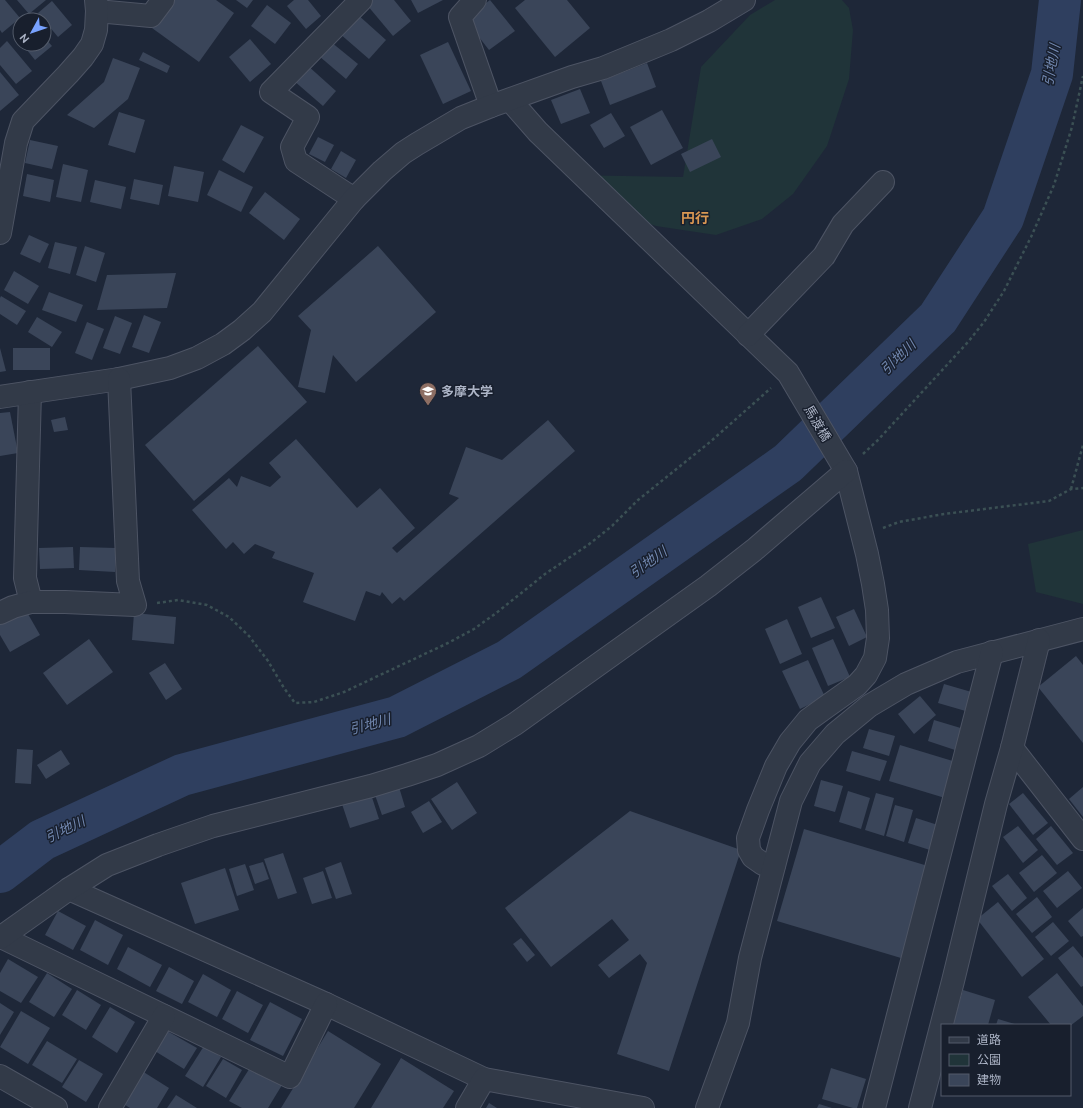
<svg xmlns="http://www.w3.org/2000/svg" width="1083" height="1108" font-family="Ubuntu,'Noto Sans JP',sans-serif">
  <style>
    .green { fill: #203439 }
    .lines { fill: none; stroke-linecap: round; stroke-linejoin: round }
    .river { stroke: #2f3f5f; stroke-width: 42 }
    .building { fill: #3a4559 }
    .minor-casing { stroke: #4d5464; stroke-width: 24 }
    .path { stroke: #3b5054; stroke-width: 2.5; stroke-dasharray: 3 3; stroke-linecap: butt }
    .minor { stroke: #323a48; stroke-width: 22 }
    .labels { text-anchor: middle; stroke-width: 3; stroke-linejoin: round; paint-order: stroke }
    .poi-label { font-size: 13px; font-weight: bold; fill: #acb4c6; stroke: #181f2d; text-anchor: start }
    .street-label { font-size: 13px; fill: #acb4c6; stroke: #181f2d }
    .water-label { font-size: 14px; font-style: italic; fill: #7288b0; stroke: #181f2d }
    .neighbourhood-label { font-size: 14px; font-weight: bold; fill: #da9753; stroke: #181f2d }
  </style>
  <rect width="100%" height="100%" fill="#1e2738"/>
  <g class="green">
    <path d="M775,0h67l7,8 4,22 -4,49 -22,67 -34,48 -31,25 -46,16 -60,-9 -46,-15 -45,-36 118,2 18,-110 49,-52z"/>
    <path d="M1083,530v74l-47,-12 -8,-48z"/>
  </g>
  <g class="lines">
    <path class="river" d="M0,872l42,-32 140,-65 215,-58 112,-57 279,-197 150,-145 65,-100 49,-144 8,-74"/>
  </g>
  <g class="building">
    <path d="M0,0h5l15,18 -18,15 -2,-3z"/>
    <path d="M17,0h29l-17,14z"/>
    <path d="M172,0h44l18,13 -35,49 -47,-34z"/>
    <path d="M236,0h17l-6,8z"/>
    <path d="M294,0h14l13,16 -15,13 -19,-23z"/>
    <path d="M373,0h21l17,21 -18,15 -26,-31z"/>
    <path d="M411,0h32l-25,13z"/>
    <path d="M490,0l25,31 -26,19 -24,-31z"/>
    <path d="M525,0h42l23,28 -35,29 -40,-49z"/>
    <path d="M52,1l20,24 -14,12 -20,-24z"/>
    <path d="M267,5l24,18 -16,21 -24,-18z"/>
    <path d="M357,14l29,26 -17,19 -30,-26z"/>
    <path d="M20,32v10l-5,-6z"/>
    <path d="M44,37l8,9 -17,14 -13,-16h22z"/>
    <path d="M250,39l21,25 -21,18 -21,-25z"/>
    <path d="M7,41l25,30 -16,13 -16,-19v-17z"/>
    <path d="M331,42l27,22 -12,15 -27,-23z"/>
    <path d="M448,42l23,49 -28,13 -23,-49z"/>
    <path d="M143,52l27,14 -3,7 -28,-13z"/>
    <path d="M113,58l27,10 -12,31 -34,29 -27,-13 37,-33z"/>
    <path d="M647,63l9,24 -46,18 -9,-24z"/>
    <path d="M307,65l29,26 -13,15 -30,-26z"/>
    <path d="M0,72l19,23 -19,16z"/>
    <path d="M580,89l10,24 -29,11 -10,-24z"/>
    <path d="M662,110l21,38 -32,17 -21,-38z"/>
    <path d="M119,112l26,8 -10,33 -27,-8z"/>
    <path d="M611,113l14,23 -21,12 -14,-23z"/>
    <path d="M241,125l23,12 -20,36 -22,-13z"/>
    <path d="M318,137l16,8 -9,17 -16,-8z"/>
    <path d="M712,139l9,18 -31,15 -9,-18z"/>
    <path d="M30,140l28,6 -6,23 -27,-6z"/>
    <path d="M341,151l15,9 -10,18 -15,-9z"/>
    <path d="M63,164l25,6 -7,32 -25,-5z"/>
    <path d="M174,166l30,6 -6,30 -30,-6z"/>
    <path d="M219,170l34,17 -12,25 -34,-17z"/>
    <path d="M27,174l27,6 -4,22 -27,-6z"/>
    <path d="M134,179l29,6 -4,20 -29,-6z"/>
    <path d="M95,180l31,7 -5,22 -31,-7z"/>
    <path d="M265,192l35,27 -16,21 -35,-27z"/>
    <path d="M29,235l20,9 -9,19 -20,-9z"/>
    <path d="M55,242l22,5 -7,27 -22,-6z"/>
    <path d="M85,246l20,7 -9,29 -20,-7z"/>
    <path d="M378,246l58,66 -80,70 -23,-27 -8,38 -27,-6 13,-57 -13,-14z"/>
    <path d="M14,271l25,15 -11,18 -24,-14z"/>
    <path d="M176,273l-9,35 -70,2 10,-35z"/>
    <path d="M49,292l34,13 -7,17 -34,-12z"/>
    <path d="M1,296l25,15 -9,14 -17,-11v-16z"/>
    <path d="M144,315l17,7 -12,31 -17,-6z"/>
    <path d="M115,316l17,7 -12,31 -17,-6z"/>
    <path d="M37,317l25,15 -10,15 -24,-15z"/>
    <path d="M87,322l17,7 -12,31 -17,-7z"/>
    <path d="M258,346l49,56 -113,99 -49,-56z"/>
    <path d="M0,348l6,23 -6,1z"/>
    <rect x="13" y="348" width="37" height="22"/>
    <path d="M10,412l8,41 -18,3v-43z"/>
    <path d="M65,417l3,13 -14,2 -3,-12z"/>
    <path d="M548,420l27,31 -171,150 -4,-4 -8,7 -10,-12 -2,4 -14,-5 -11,30 -52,-19 11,-29 -42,-15 3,-6 -20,-8 -11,10 -11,-12 -7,7 -34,-39 37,-32 8,9 4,-11 29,11 11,-10 -12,-14 27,-24 61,69 23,-20 35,40 -23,20 5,5 62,-55 -10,-4 17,-47 36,13z"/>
    <path d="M73,547l1,21 -34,1 -1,-21z"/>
    <path d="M80,547l36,1 -1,24 -36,-2z"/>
    <path d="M821,597l14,31 -24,10 -13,-31z"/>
    <path d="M24,607l16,28 -30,17 -10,-17v-14z"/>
    <path d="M854,609l13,28 -18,9 -13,-29z"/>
    <path d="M134,613l42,4 -2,27 -42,-4z"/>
    <path d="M787,619l15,35 -22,10 -15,-35z"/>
    <path d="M89,639l24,33 -46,33 -24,-32z"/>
    <path d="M833,639l17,38 -22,9 -16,-38z"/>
    <path d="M1076,656l7,9v78l-45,-56z"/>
    <path d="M808,660l17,37 -25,12 -18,-38z"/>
    <path d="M165,663l17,26 -16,11 -17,-27z"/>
    <path d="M944,684l31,9 -6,19 -31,-9z"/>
    <path d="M920,696l16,19 -22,19 -16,-20z"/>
    <path d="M934,720l30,9 -6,22 -30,-10z"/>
    <path d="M869,729l26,7 -6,20 -26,-8z"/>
    <path d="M900,745l56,17 -11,36 -56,-17z"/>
    <path d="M17,749l16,1 -2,34 -16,-1z"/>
    <path d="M61,750l9,14 -24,15 -9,-14z"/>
    <path d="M852,751l35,10 -7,20 -34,-10z"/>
    <path d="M821,780l22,6 -8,26 -21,-6z"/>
    <path d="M457,782l20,31 -25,17 -21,-31z"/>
    <path d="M399,787l6,20 -23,8 -7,-20z"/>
    <path d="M1083,787v30l-14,-18z"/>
    <path d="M370,791l9,28 -29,9 -9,-27z"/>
    <path d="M848,791l22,7 -9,31 -22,-7z"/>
    <path d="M876,793l18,5 -10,38 -19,-6z"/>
    <path d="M1023,793l25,30 -15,12 -24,-31z"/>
    <path d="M429,801l13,21 -19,11 -12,-21z"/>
    <path d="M895,805l18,5 -9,32 -18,-6z"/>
    <path d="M630,811l111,39 -72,221 -52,-17 30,-91 -7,-9 -31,24 -11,-13 31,-25 -17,-21 -61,48 -46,-59z"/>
    <path d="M916,818l25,8 -8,25 -25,-8z"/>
    <path d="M1018,826l20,24 -15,13 -20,-26z"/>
    <path d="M1051,826l22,27 -16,12 -21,-26z"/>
    <path d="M804,829l124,37 -27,92 -124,-37z"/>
    <path d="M283,853l14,40 -19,6 -14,-40z"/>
    <path d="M1042,855l15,18 -23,19 -15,-19z"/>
    <path d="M263,862l6,17 -14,5 -6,-18z"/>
    <path d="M341,862l11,32 -16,5 -11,-31z"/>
    <path d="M245,864l9,26 -17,6 -8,-27z"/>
    <path d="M225,868l14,42 -44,14 -14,-41z"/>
    <path d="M323,871l9,27 -20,6 -9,-26z"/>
    <path d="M1068,871l14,17 -25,20 -14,-17z"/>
    <path d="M1008,874l19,24 -15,13 -20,-25z"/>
    <path d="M1037,897l15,20 -20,16 -16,-19z"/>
    <path d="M998,902l46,57 -22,18 -45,-58z"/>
    <path d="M1083,908v28l-2,1 -13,-16z"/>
    <path d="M58,911l28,15 -13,24 -28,-15z"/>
    <path d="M95,920l28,15 -15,30 -28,-15z"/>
    <path d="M1053,922l16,19 -18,15 -16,-19z"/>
    <path d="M521,938l14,17 -8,7 -14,-18z"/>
    <path d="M1073,946l10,12v28l-2,1 -23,-29z"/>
    <path d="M128,947l34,18 -12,22 -33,-18z"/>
    <path d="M8,959l30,18 -17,26 -21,-12v-18z"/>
    <path d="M169,967l25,14 -12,23 -26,-13z"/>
    <path d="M47,973l25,16 -18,28 -25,-15z"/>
    <path d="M1057,973l26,33v10l-13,10v-1h-19l-23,-28z"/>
    <path d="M203,974l28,16 -14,27 -29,-15z"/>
    <path d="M77,990l24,15 -15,25 -24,-15z"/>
    <path d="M963,990l32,10 -7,25 -35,-1z"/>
    <path d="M237,991l26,14 -15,28 -26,-14z"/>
    <path d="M270,1002l32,17 -19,37 -33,-16z"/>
    <path d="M0,1003l14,9 -14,23z"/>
    <path d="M110,1007l25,15 -18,31 -25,-16z"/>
    <path d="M21,1011l29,17 -22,36 -28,-17z"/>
    <path d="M998,1019l20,6h-22z"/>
    <path d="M162,1028l35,20 -13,21 -34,-21z"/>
    <path d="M328,1031l53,33 -27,44h-73z"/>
    <path d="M47,1041l30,18 -15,24 -30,-18z"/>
    <path d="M204,1046l17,11 -18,30 -18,-11z"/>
    <path d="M401,1058l53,33 -11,17h-72z"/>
    <path d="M223,1059l19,11 -16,28 -20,-12z"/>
    <path d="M79,1060l24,14 -17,28 -24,-15z"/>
    <path d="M251,1066l31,19 -14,23h-26l-13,-7z"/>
    <path d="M831,1068l35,11 -9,29h-4l-31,-9z"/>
    <path d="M142,1071l27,17 -12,20h-27l-8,-5z"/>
    <path d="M176,1095l21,13h-30z"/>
    <path d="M489,1103l8,5h-11z"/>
    <path d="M819,1104l13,4h-15z"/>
  </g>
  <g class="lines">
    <g class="minor-casing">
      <g id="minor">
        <path d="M475,0l-15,17 31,89"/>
        <path d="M97,11l54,5 12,-16"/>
        <path d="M510,100l28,32 250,241 58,98 21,83 6,30 4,26 1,28 -3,20 -9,17 -9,10 -31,22 -18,13 -18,22 -14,24 -18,44 -10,28 1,12 4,7 10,7 11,1"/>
        <path d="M354,199l-58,-38 -4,-14 16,-30 -37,-25 90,-92"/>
        <path d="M0,233l16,-90 7,-22 45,-47 15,-17 9,-13 4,-14 1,-19 -1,-11"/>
        <path d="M748,335l76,-79 19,-32 40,-42"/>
        <path d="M30,392l-5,186 6,24"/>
        <path d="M0,397l119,-18 51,-11 27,-10 26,-14 19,-14 20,-18 92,-113 28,-28 21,-18 14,-9 44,-26 30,-12 81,-29 31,-9 68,-28 38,-19 35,-21"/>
        <path d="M0,613l13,-6 18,-5h34l70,3 -7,-24 -9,-202"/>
        <path d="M1012,748l71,91"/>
        <path d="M69,889l257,115 158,75"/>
        <path d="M1,937l289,140 36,-73"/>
        <path d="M0,938l69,-49 38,-24 51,-20 55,-19 158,-40 36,-11 30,-10 42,-19 36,-22 193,-138 46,-36 92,-79"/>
        <path d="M0,1076l56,32"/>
        <path d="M110,1108l54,-92"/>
        <path d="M467,1108l17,-29 159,29"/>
        <path d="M707,1108l31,-85 12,-65 41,-157 19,-38 25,-29 34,-28 37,-22 51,-22 126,-33"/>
        <path d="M874,1108l118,-456"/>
        <path d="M920,1108l33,-127 43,-177 16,-56 27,-108"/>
      </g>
    </g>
    <g class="path">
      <path d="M863,454l15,-14 90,-98 16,-20 20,-31 27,-54 23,-52 18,-58 11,-51"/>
      <path d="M1071,489l12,-44"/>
      <path d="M883,528l16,-6 45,-8 105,-13 22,-12 12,-1"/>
      <path d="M157,603l21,-3 29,5 22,12 20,19 19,25 16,27 11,15 19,-1 30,-10 104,-49 26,-14 21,-15 50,-40 43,-29 24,-19 26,-26 72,-58 61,-54"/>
    </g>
    <use href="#minor" class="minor"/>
  </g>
  <defs>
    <g id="university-pin" transform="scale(0.9)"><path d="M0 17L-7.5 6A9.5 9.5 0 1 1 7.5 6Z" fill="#8d6e63" stroke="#181f2d"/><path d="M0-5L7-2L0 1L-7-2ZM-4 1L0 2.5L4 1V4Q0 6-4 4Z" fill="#fff"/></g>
  </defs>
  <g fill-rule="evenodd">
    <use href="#university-pin" x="428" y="391"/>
  </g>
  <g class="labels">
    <g class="poi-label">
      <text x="441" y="396">多摩大学</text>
    </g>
    <g class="street-label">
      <text transform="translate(818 423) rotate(59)" y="5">馬渡橋</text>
    </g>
    <g class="water-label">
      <text transform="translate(1051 65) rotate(-79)" y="5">引地川</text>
      <text transform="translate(898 357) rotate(-44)" y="5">引地川</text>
      <text transform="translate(648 562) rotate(-35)" y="5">引地川</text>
      <text transform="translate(370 724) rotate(-15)" y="5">引地川</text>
      <text transform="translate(65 829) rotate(-26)" y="5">引地川</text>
    </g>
    <g class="neighbourhood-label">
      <text x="695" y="223">円行</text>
    </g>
  </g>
  <rect x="941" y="1024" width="130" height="72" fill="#181f2d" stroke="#535b6a"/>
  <rect x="949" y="1037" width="20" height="6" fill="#323a48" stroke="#535b6a"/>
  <text x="977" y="1044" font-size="12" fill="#acb4c6">道路</text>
  <rect x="949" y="1054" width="20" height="12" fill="#203439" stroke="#535b6a"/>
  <text x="977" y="1064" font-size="12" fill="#acb4c6">公園</text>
  <rect x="949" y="1074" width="20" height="12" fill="#3a4559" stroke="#535b6a"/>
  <text x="977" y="1084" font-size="12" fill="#acb4c6">建物</text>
  <g transform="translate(32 32) rotate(230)"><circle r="19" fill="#181f2d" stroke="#535b6a"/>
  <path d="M0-3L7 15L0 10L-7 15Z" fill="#78a2ff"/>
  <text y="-6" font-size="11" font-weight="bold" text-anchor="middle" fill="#acb4c6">N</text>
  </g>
</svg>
